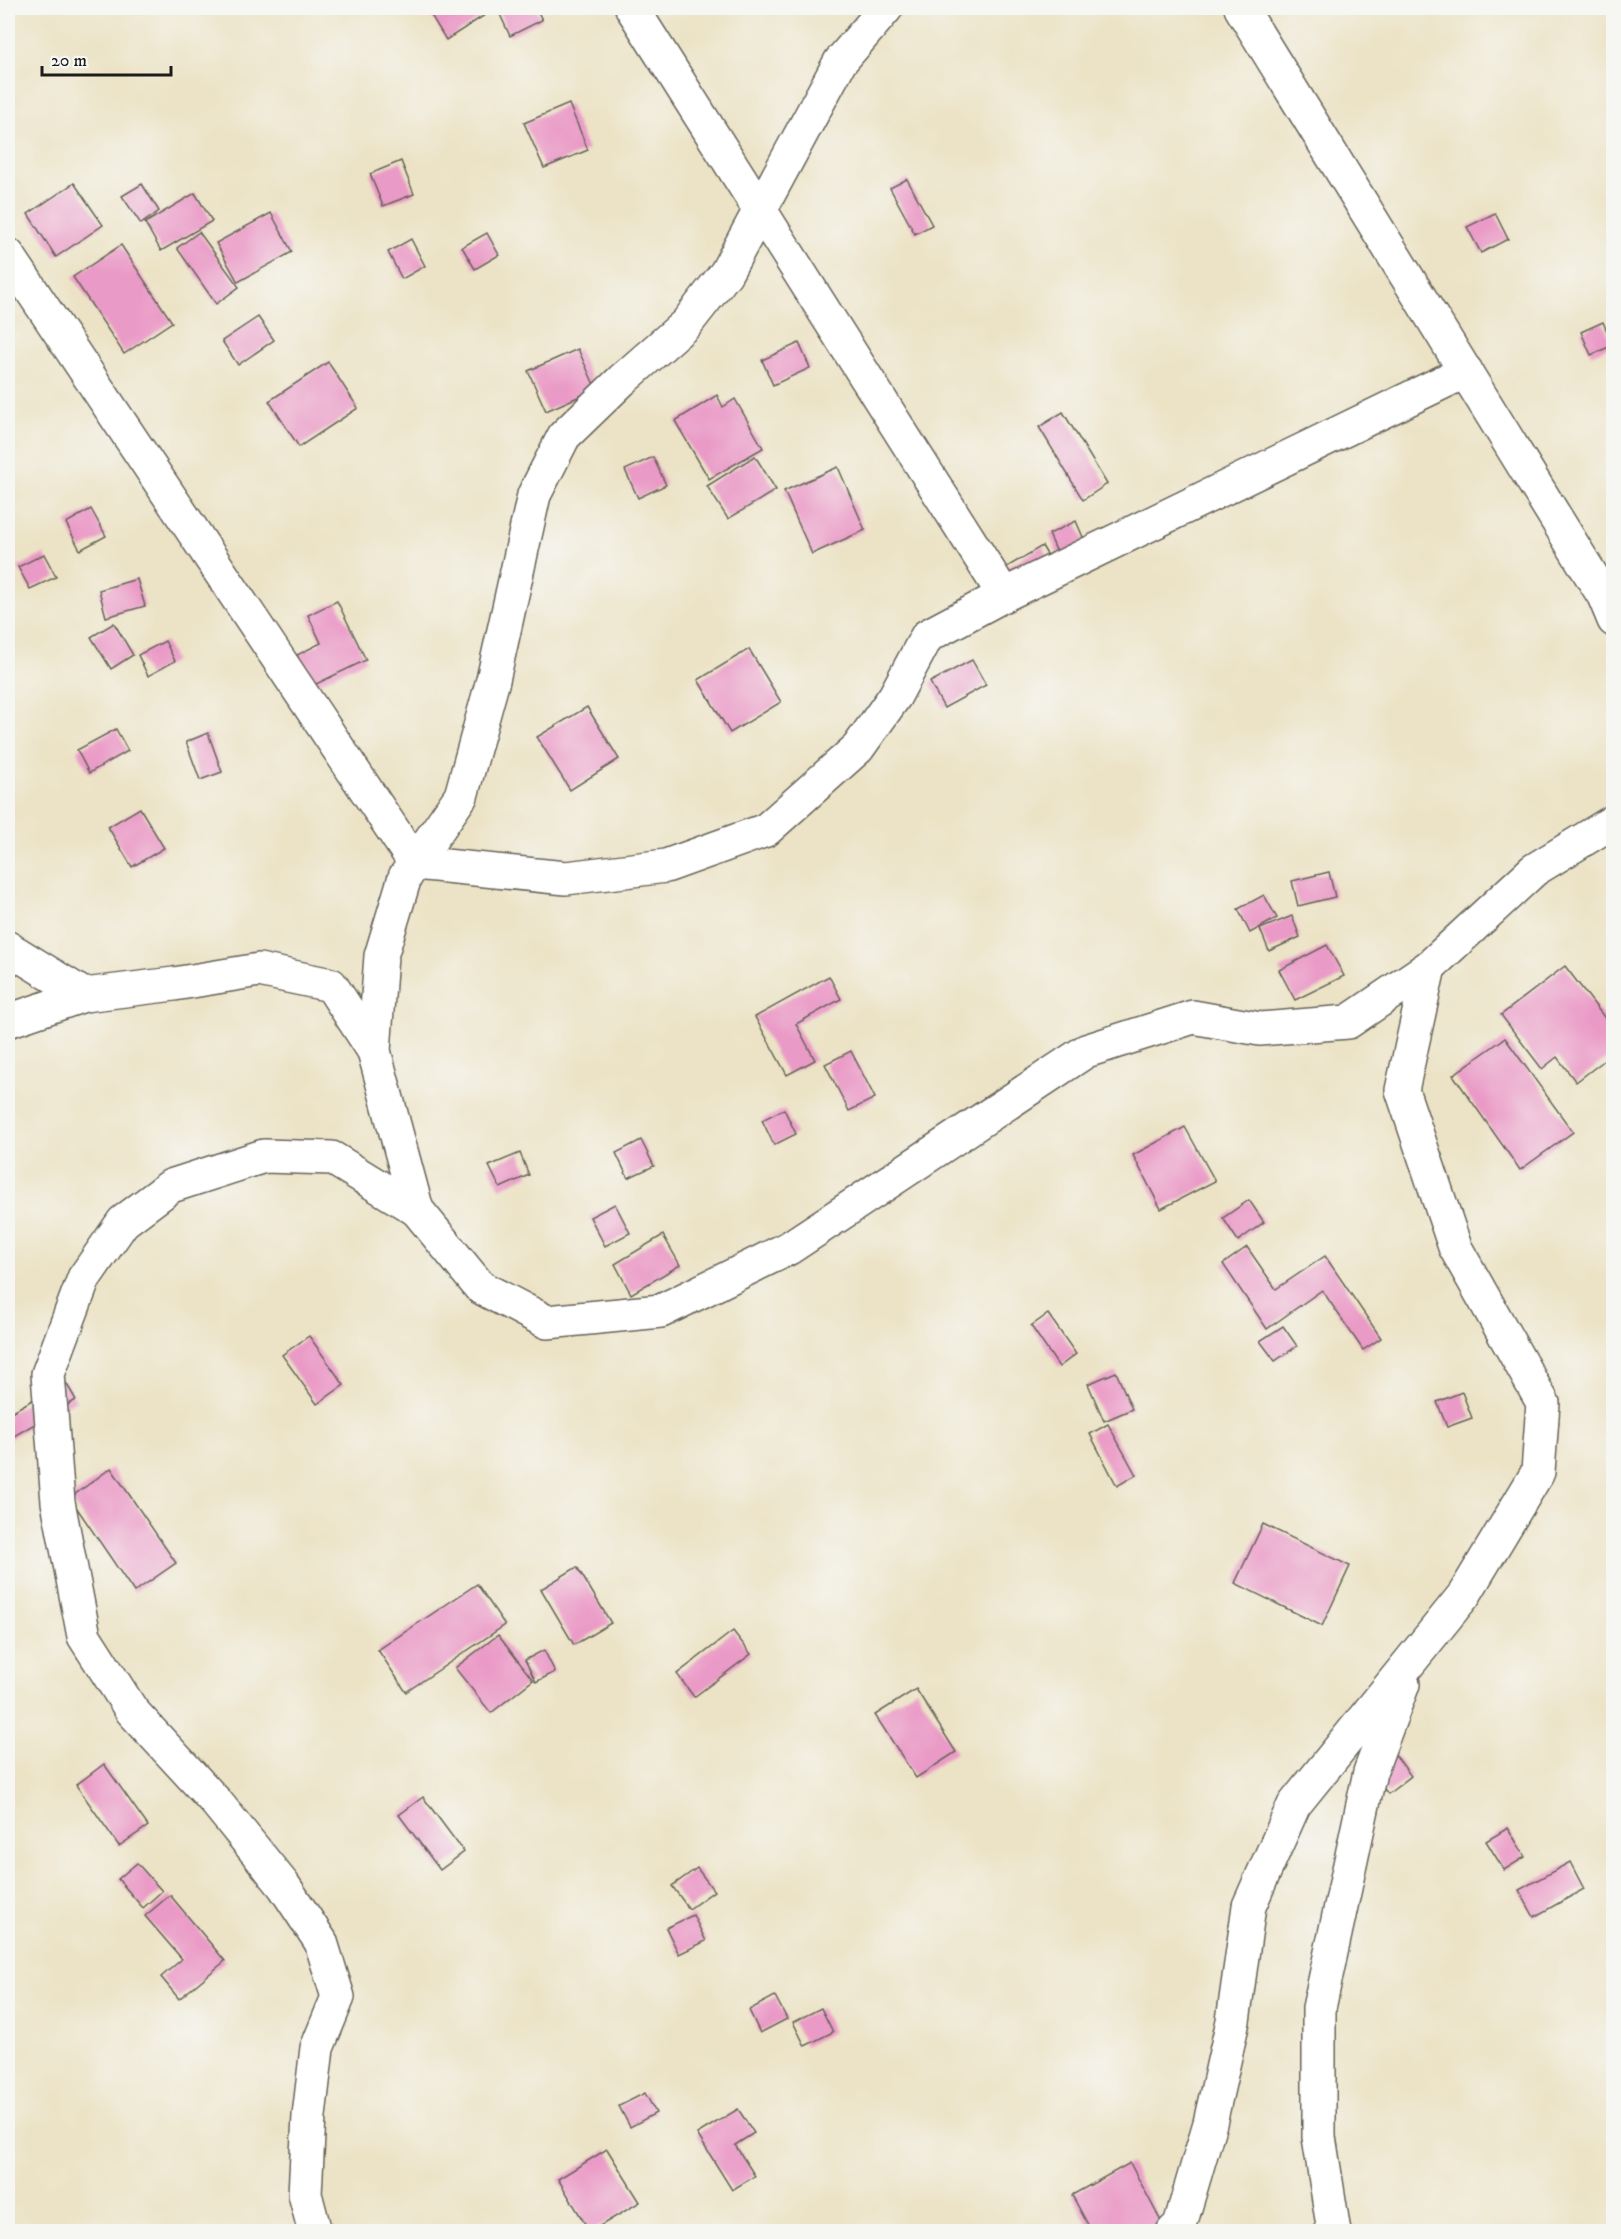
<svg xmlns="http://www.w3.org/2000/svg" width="1621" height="2239" font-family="'IM FELL DW Pica',serif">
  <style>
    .building { fill: #ea9ac6 }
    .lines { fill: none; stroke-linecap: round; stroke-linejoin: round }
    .minor-casing { stroke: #656258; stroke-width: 36 }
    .minor { stroke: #fff; stroke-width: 33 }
  </style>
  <rect width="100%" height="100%" fill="#f6f6f2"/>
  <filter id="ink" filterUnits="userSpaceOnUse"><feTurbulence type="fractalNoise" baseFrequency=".0167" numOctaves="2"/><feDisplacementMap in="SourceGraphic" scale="12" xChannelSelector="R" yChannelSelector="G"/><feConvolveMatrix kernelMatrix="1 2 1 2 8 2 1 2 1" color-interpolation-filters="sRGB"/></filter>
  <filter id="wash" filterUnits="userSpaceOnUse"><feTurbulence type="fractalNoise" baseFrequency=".008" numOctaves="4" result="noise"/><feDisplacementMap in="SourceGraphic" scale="24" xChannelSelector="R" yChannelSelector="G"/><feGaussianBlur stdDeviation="1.35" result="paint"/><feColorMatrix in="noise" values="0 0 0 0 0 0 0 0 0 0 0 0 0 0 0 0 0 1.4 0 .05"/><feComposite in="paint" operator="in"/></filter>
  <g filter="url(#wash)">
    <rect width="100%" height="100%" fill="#ece3c6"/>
    <g id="blocks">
      <g class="building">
        <path d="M435,8h49l4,5 -42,27 -17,-28z"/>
        <path d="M497,8h39l6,12 -32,16z"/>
        <path d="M569,104l19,46 -44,18 -20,-45z"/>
        <path d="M401,161l13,33 -31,12 -13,-32z"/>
        <path d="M907,179l25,46 -17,9 -25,-46z"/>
        <path d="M74,183l29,42 -47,32 -28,-43z"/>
        <path d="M142,184l17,27 -18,13 -19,-28z"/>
        <path d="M195,193l17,28 -51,30 -16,-28z"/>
        <path d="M271,213l21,39 -54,30 -22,-39z"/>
        <path d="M1495,213l13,26 -27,14 -14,-26z"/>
        <path d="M199,232l40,55 -23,17 -39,-56z"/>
        <path d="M487,233l12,22 -24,14 -13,-22z"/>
        <path d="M411,239l14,27 -23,13 -14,-27z"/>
        <path d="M121,245l51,77 -48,32 -51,-77z"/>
        <path d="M258,317l16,23 -36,25 -16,-24z"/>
        <path d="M1603,322l10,23 -22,10 -10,-23z"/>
        <path d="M799,343l11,25 -37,17 -11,-25z"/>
        <path d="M578,349l18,40 -50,22 -18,-40z"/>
        <path d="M328,362l30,46 -59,39 -30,-46z"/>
        <path d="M717,395l6,12 12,-8 28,49 -54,31 -34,-58z"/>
        <path d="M1063,412l44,72 -24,16 -44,-73z"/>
        <path d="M755,456l21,34 -48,29 -21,-33z"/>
        <path d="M653,457l13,28 -28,13 -13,-28z"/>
        <path d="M838,467l27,63 -53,24 -28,-63z"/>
        <path d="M91,509l15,27 -26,14 -14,-27z"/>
        <path d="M1076,521l16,37 -27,13 -16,-37z"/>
        <path d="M1042,546l16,27 -76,9z"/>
        <path d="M44,554l12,23 -26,12 -12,-22z"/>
        <path d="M137,579l8,27 -39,11 -7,-27z"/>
        <path d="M337,601l29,59 -54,26 -15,-31 24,-12 -13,-28z"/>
        <path d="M114,623l19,32 -22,14 -20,-32z"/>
        <path d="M165,641l10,20 -27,15 -10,-21z"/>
        <path d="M749,649l32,53 -51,31 -32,-53z"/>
        <path d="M972,660l14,25 -42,23 -14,-26z"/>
        <path d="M587,707l32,52 -49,31 -33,-53z"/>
        <path d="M116,729l12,22 -39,22 -12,-23z"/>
        <path d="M208,733l14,39 -22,8 -14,-38z"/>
        <path d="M140,808l24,40 -32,19 -24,-40z"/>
        <path d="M1329,872l6,25 -37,9 -6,-25z"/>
        <path d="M1264,895l13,23 -27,15 -12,-24z"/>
        <path d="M1292,916l8,21 -31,14 -9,-22z"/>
        <path d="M1327,945l17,31 -49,24 -16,-30z"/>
        <path d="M1565,966l49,64v23l-38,29 -19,-25 -15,12 -41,-54z"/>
        <path d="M829,976l12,23 -45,25 19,36 -28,15 -32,-58z"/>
        <path d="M1505,1038l68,94 -53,38 -67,-95z"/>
        <path d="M851,1051l24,47 -26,13 -24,-47z"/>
        <path d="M784,1109l12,25 -22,11 -12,-25z"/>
        <path d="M1185,1127l30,54 -54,28 -28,-54z"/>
        <path d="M641,1140l13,26 -26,12 -12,-25z"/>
        <path d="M520,1153l9,22 -29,13 -11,-22z"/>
        <path d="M1249,1200l15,22 -26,19 -15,-23z"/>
        <path d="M615,1204l15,29 -25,13 -15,-29z"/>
        <path d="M663,1235l17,30 -49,29 -16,-30z"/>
        <path d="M1247,1247l29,42 49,-33 56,82 -18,12 -41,-60 -55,39 -44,-65z"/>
        <path d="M1048,1314l28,40 -17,13 -28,-41z"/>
        <path d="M1283,1326l14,20 -22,15 -15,-20z"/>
        <path d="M309,1336l35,49 -27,19 -35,-49z"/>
        <path d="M1116,1372l16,37 -28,12 -16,-37z"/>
        <path d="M65,1381l11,19 -67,39 -1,-25z"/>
        <path d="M1462,1392l10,26 -25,9 -10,-25z"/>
        <path d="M1108,1424l28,51 -19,11 -27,-52z"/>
        <path d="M111,1468l65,95 -42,29 -64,-94z"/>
        <path d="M1263,1524l87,42 -28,60 -87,-43z"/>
        <path d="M577,1567l34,56 -37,22 -33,-56z"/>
        <path d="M477,1584l28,41 -99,67 -28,-42z"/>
        <path d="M733,1631l18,23 -57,43 -17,-23z"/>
        <path d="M498,1635l35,45 -42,33 -36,-45z"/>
        <path d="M544,1650l11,22 -19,10 -11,-22z"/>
        <path d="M916,1689l40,63 -40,26 -41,-63z"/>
        <path d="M1391,1749l20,27 -23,18 -21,-27z"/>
        <path d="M104,1764l44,62 -29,20 -43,-61z"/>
        <path d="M423,1797l41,55 -24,18 -41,-55z"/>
        <path d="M1508,1828l17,29 -21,13 -18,-29z"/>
        <path d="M1570,1862l14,27 -50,28 -15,-27z"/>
        <path d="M137,1863l25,28 -19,17 -25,-29z"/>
        <path d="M697,1868l17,23 -25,18 -17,-23z"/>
        <path d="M170,1895l55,66 -46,38 -18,-22 21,-18 -37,-43z"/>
        <path d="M693,1915l13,26 -27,13 -13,-26z"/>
        <path d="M775,1996l12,23 -27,14 -11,-23z"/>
        <path d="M821,2008l12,24 -28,14 -12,-24z"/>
        <path d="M645,2093l11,20 -26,14 -11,-21z"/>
        <path d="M738,2109l16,24 -19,12 20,31 -23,14 -35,-56z"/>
        <path d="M607,2149l33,53 -50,30 -32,-53z"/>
        <path d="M1130,2163l33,62 -12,7h-59l-20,-37z"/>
      </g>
    </g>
  </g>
  <g filter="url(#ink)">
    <use href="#blocks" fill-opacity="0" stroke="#656258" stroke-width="1.5"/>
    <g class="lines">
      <g class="minor-casing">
        <g id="minor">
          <path d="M632,8l372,587"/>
          <path d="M886,8l-46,54 -114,211 -40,51 -64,56 -58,56 -30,59 -41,185 -32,116 -56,81 -24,79 -7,95 43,159 63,77 67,35 114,-11 128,-63 297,-197 107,-34 67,12 88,-7 81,-55"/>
          <path d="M1241,8l363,588 10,24"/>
          <path d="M8,255l407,608 151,15 100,-12 100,-36 92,-82 37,-52 32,-60 77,-41 462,-224"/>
          <path d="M8,948l76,47"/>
          <path d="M8,1021l76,-26 90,-11 85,-14 72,15 43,66"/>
          <path d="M315,2232l-10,-38 4,-78 8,-68 21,-51 -17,-55 -37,-56 -68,-84 -84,-91 -48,-75 -26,-134 -10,-128 36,-96 39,-56 48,-36 93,-30 68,2 85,52"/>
          <path d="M1173,2232l7,-7 30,-102 23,-102 16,-115 45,-101 170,-210 74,-123 5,-69 -88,-156 -53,-157 27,-123 105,-97 80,-49"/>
          <path d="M1334,2232l-15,-95v-129l51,-236 33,-88"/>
        </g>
      </g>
      <use href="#minor" class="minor"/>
    </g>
  </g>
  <rect width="1621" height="2239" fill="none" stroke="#f6f6f2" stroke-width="30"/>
  <path d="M42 66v9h129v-9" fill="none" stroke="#1c1c1c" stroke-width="3"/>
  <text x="51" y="66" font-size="18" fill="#1c1c1c" stroke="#f6f6f2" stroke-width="4.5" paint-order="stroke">20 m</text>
</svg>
